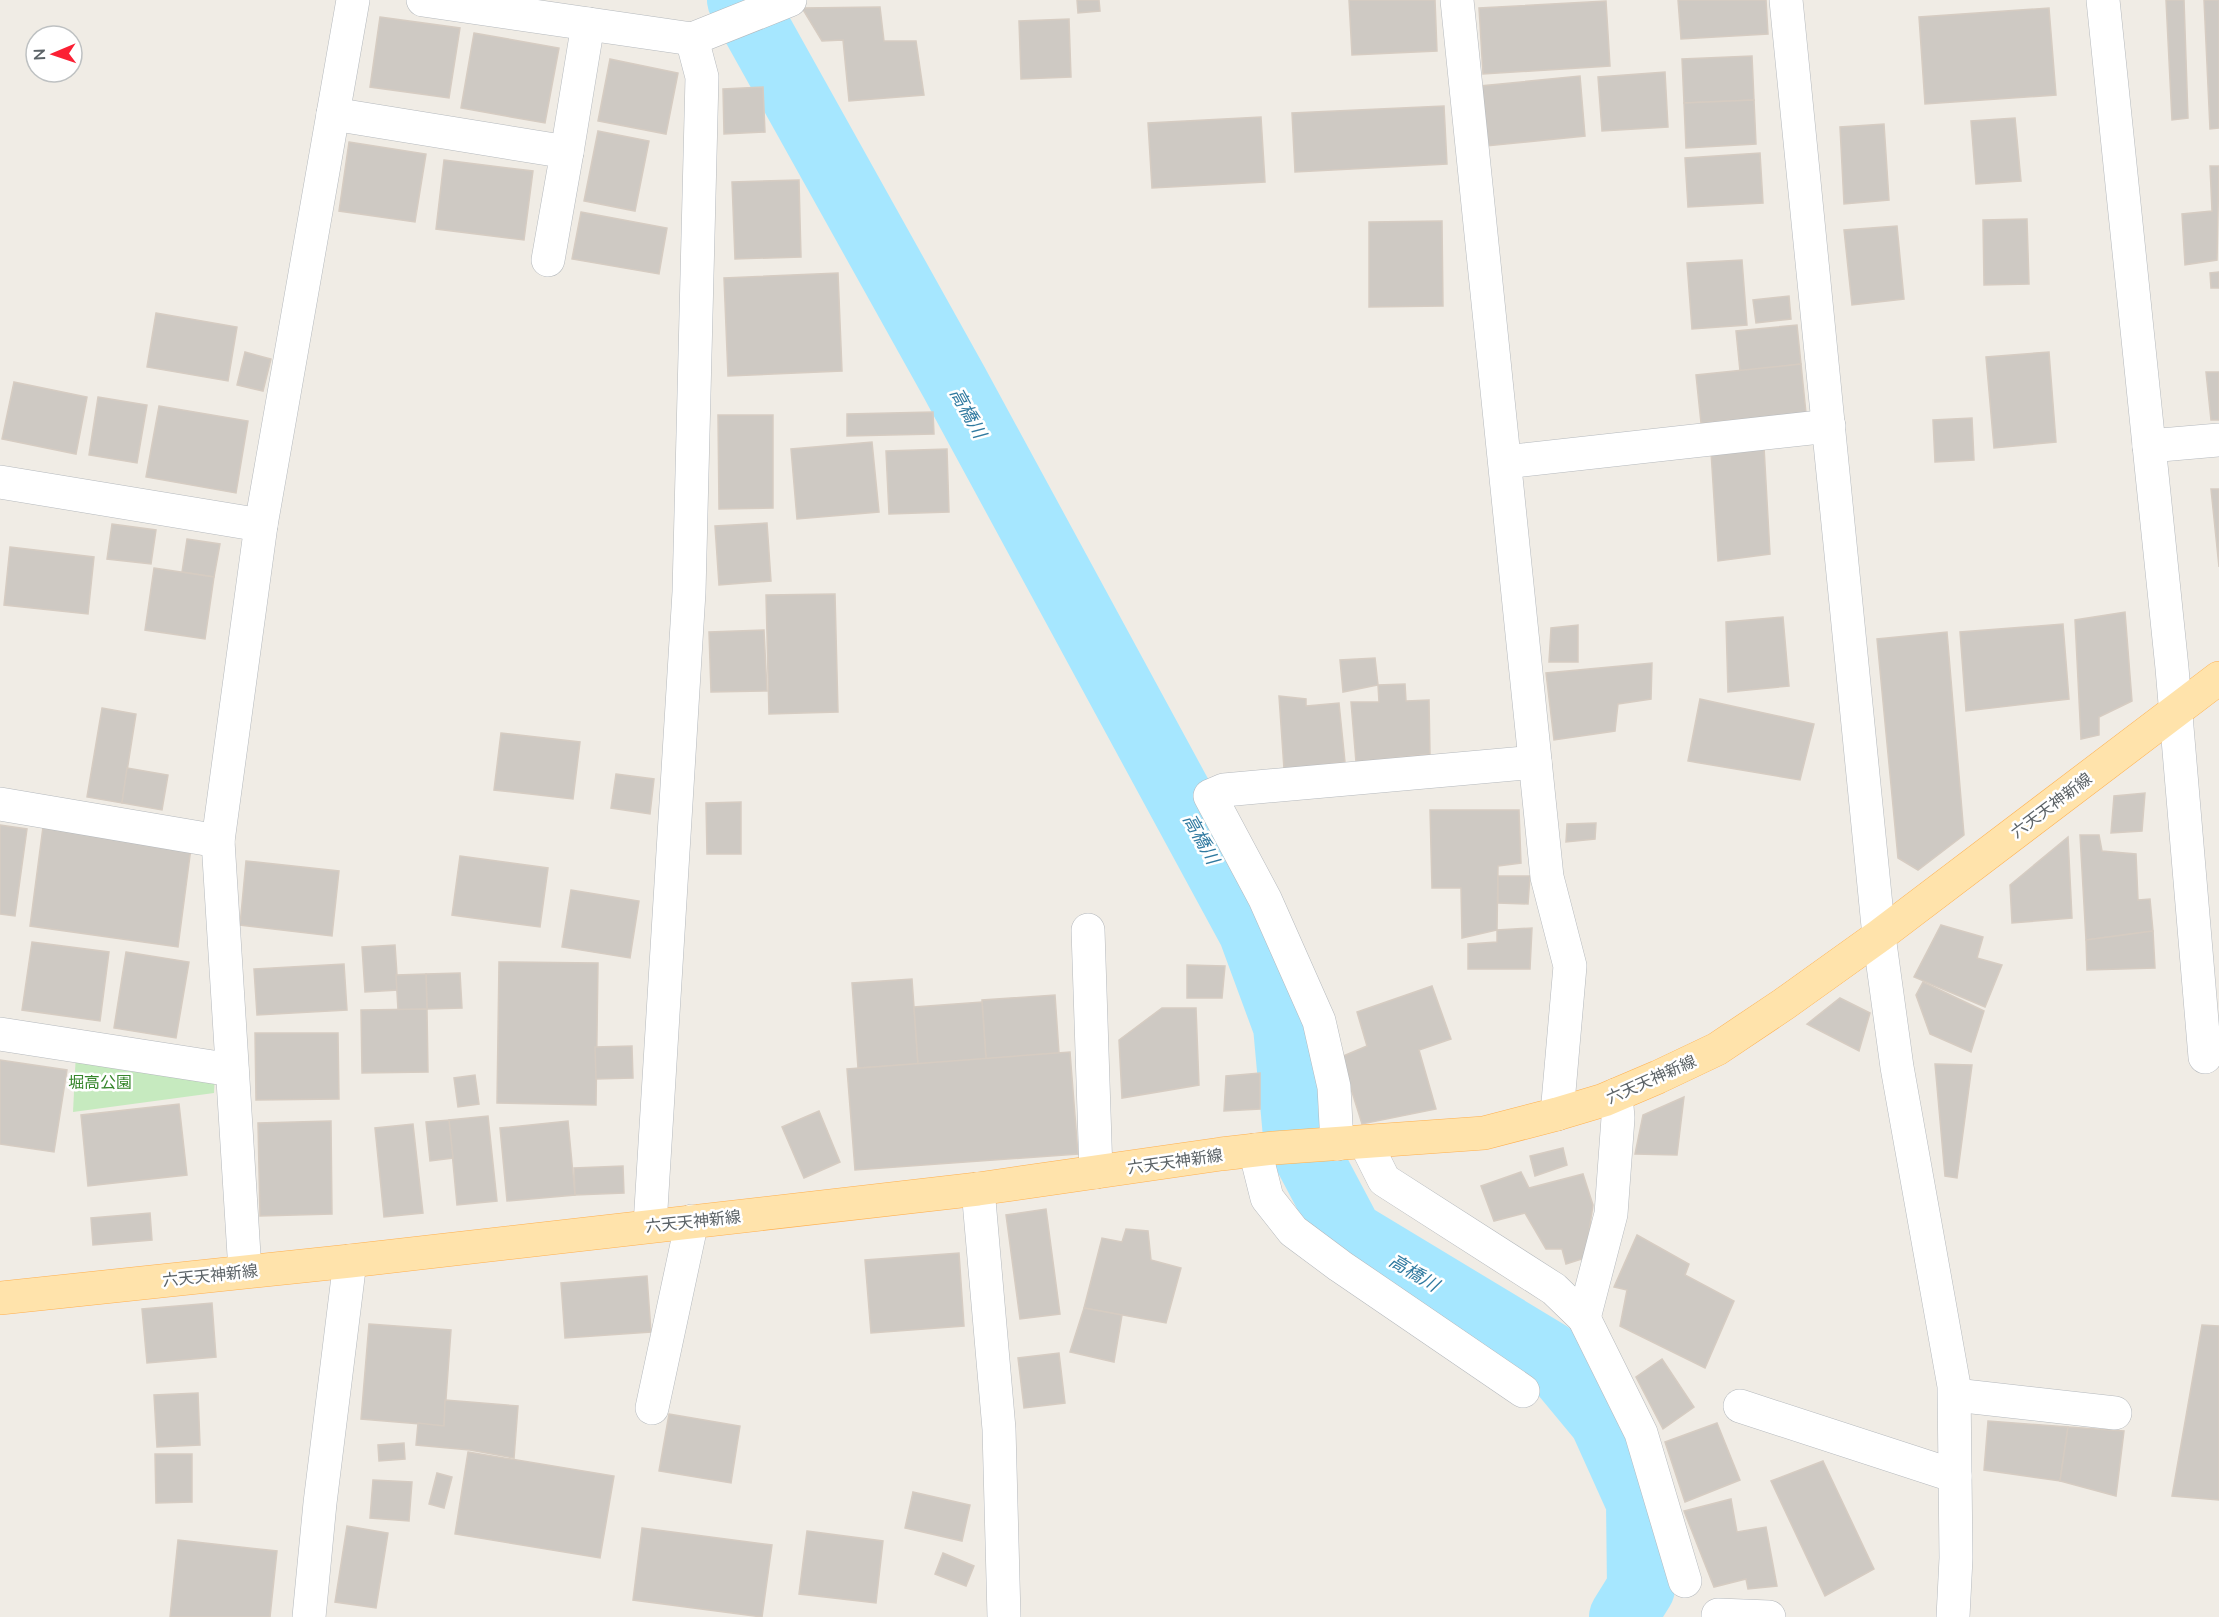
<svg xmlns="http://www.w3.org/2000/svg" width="2219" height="1617" font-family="'Nunito Sans','Noto Sans JP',sans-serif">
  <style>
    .green { fill: #c6eabf }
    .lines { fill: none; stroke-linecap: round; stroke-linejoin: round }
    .river { stroke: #a6e7ff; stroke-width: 68 }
    .building { fill: #cec9c3; stroke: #d6ccc2; stroke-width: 1.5 }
    .minor-casing { stroke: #b5b9bd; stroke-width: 34 }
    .major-casing { stroke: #ffb04f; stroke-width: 34 }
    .minor { stroke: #fff; stroke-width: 33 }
    .major { stroke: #ffe3ab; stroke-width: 33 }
    .labels { text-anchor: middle; stroke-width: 5; stroke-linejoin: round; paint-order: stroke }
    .street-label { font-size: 16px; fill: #5c6367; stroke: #fff }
    .park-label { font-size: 16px; fill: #37862c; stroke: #fff }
    .water-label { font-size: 18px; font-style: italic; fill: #307aa0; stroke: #fff }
  </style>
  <rect width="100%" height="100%" fill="#f0ece5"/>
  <path class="green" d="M76,1052l139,21 -1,20 -141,19z"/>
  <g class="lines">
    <path class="river" d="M741,0l213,382 298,549 35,95 10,110 52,98 200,121 54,65 37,82 1,86 -18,29"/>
  </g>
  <g class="building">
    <path d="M1077,0h22l1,11 -22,2z"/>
    <path d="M1349,0h86l2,51 -85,4z"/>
    <path d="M1678,0h88l2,34 -87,5z"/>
    <path d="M2166,0h18l4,118 -16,2z"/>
    <path d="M2204,0h15v128l-9,1z"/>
    <path d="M1606,1l4,65 -127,8 -4,-66z"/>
    <path d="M880,7l4,34h32l8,54 -75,6 -6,-61 -21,1 -20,-33z"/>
    <path d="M2049,8l7,87 -131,9 -6,-87z"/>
    <path d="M380,17l80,11 -11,70 -79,-11z"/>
    <path d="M1069,19l2,58 -50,2 -2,-58z"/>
    <path d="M474,33l85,15 -14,75 -84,-15z"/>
    <path d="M1752,56l2,44 -70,3 -2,-44z"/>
    <path d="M610,59l68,14 -12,61 -68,-13z"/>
    <path d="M1665,72l3,55 -66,4 -4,-54z"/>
    <path d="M1580,76l5,60 -99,10 -6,-60z"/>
    <path d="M763,87l2,45 -41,2 -1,-45z"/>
    <path d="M1754,100l2,44 -70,4 -2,-45z"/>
    <path d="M1444,106l3,58 -152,8 -3,-59z"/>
    <path d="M1261,117l4,65 -113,6 -4,-65z"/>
    <path d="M2015,118l6,63 -45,3 -5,-63z"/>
    <path d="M1884,124l5,76 -45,4 -4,-77z"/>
    <path d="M598,131l51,10 -14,70 -51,-10z"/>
    <path d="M349,142l77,12 -11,68 -76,-11z"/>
    <path d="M1760,153l3,50 -75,4 -3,-49z"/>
    <path d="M444,160l89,11 -9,69 -88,-11z"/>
    <path d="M2210,166h9l-2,94 -32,5 -3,-51 30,-3z"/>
    <path d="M799,180l2,77 -66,2 -3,-77z"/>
    <path d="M581,212l86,16 -8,46 -87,-15z"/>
    <path d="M2027,219l2,65 -45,1 -1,-65z"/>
    <path d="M1442,221l1,85 -74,1v-85z"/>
    <path d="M1897,226l7,73 -52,6 -8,-75z"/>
    <path d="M1742,260l5,65 -55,4 -5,-66z"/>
    <path d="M2219,272v16h-8l-1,-15z"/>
    <path d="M838,273l4,98 -114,5 -4,-98z"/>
    <path d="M1789,296l2,23 -35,4 -3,-23z"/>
    <path d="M156,313l81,14 -9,54 -81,-14z"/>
    <path d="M1797,325l4,39 -61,7 -4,-40z"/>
    <path d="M245,352l26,7 -8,32 -26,-6z"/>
    <path d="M2049,352l7,90 -62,6 -8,-91z"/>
    <path d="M1801,364l5,49 -105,10 -5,-48z"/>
    <path d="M2206,372h13v48h-8z"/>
    <path d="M14,382l73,15 -11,57 -74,-15z"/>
    <path d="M98,397l49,8 -10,58 -48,-8z"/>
    <path d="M159,406l89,15 -12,72 -90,-16z"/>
    <path d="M933,412l1,22 -87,2v-22z"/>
    <path d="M718,415h55v93l-54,1z"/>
    <path d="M1972,418l2,42 -39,2 -2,-42z"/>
    <path d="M872,442l7,70 -82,7 -6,-70z"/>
    <path d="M1764,447l6,107 -52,7 -7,-109z"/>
    <path d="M947,449l2,63 -60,2 -3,-63z"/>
    <path d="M2211,489h8v78z"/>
    <path d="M767,523l4,58 -52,4 -4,-59z"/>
    <path d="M112,524l44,6 -5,34 -44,-5z"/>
    <path d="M187,539l33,5 -6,33 -32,-5z"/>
    <path d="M10,547l84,10 -6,57 -84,-9z"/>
    <path d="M154,568l60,9 -9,62 -60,-9z"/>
    <path d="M835,594l3,118 -69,2 -3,-119z"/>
    <path d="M2125,612l7,89 -33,16v18l-18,4 -6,-119z"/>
    <path d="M1783,617l6,69 -61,6 -2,-70z"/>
    <path d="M2063,624l6,75 -103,12 -6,-79z"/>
    <path d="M1578,625v37h-29l2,-34z"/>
    <path d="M764,630l3,61 -56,1 -2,-60z"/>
    <path d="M1947,632l17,203 -46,35 -20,-12 -21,-219z"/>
    <path d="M1375,658l3,27 -35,7 -3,-32z"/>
    <path d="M1652,663l-1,36 -33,5 -3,27 -61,9 -8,-67z"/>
    <path d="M1405,684l1,17 23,-1 1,54 -74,8 -5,-60h28l-1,-17z"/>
    <path d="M1279,696l27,3v7l33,-3 6,59 -61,7z"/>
    <path d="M1700,699l114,25 -14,56 -112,-19z"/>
    <path d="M102,708l34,6 -14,89 -35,-6z"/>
    <path d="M501,733l79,9 -7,57 -79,-9z"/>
    <path d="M127,768l41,7 -6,35 -40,-7z"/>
    <path d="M616,774l38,5 -4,35 -39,-6z"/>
    <path d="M2145,793l-3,38 -31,2 3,-37z"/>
    <path d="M741,802v52h-34l-1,-51z"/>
    <path d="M1430,810h89l2,53 -23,3 -1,64 -35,8 -1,-50h-29z"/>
    <path d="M1596,823l-1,16 -29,3 1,-18z"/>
    <path d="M0,825l27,4 -12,87 -15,-2z"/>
    <path d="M43,827l148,21 -13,99 -148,-21z"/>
    <path d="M2080,835h19l3,16 34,3 2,46 12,-1 3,32 -67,9z"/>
    <path d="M2068,837l4,81 -60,5 -2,-38z"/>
    <path d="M460,856l88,12 -8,59 -88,-12z"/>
    <path d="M246,861l93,10 -7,65 -92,-11z"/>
    <path d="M1498,876h32l-2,28 -30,-1z"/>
    <path d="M571,890l68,11 -9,57 -68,-11z"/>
    <path d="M1941,925l42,12 -6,21 25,7 -17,42 -71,-30z"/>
    <path d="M1532,928l-2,41h-62v-25l29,-2v-12z"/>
    <path d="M2153,931l2,37 -68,2 -1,-30z"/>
    <path d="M32,942l77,10 -9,69 -78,-11z"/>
    <path d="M395,945l3,45 -33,2 -3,-45z"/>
    <path d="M126,952l63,10 -13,76 -62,-10z"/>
    <path d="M499,962l99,1 -2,142 -99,-2z"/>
    <path d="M344,964l3,46 -90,5 -3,-46z"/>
    <path d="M1187,965l38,1 -3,32h-35z"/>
    <path d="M460,973l2,35 -35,1 -1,-35z"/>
    <path d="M426,974l1,35 -29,1 -2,-35z"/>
    <path d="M912,979l6,85 -60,4 -6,-85z"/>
    <path d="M1923,982l61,29 -13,41 -41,-18 -14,-39z"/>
    <path d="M1432,986l19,53 -32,11 17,59 -74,15 -21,-67 26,-11 -10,-34z"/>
    <path d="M1055,995l4,58 -73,6 -4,-59z"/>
    <path d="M1840,998l30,15 -11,38 -52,-27z"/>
    <path d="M982,1002l4,57 -68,5 -4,-57z"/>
    <path d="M1162,1008h34l3,77 -77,13 -3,-58z"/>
    <path d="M427,1009l1,63 -66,1 -1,-63z"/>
    <path d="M255,1033h83l1,66 -83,1z"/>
    <path d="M632,1046l1,32 -37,1 -1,-32z"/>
    <path d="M1070,1052l8,102 -223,16 -8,-101z"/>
    <path d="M0,1060l67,10 -13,82 -54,-8z"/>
    <path d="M1935,1064l37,1 -15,113 -12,-2z"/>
    <path d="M1260,1073v36l-36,2 2,-35z"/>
    <path d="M475,1075l4,29 -21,3 -4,-29z"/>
    <path d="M1684,1097l-7,58 -42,-1 8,-39z"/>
    <path d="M179,1104l8,71 -99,11 -7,-71z"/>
    <path d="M819,1111l21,51 -36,16 -22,-51z"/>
    <path d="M488,1116l9,85 -40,4 -8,-85z"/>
    <path d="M449,1120l4,38 -23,3 -4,-39z"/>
    <path d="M331,1121l1,93 -72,2 -2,-93z"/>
    <path d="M568,1121l7,74 -68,6 -7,-73z"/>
    <path d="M413,1124l10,89 -39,4 -9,-89z"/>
    <path d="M1563,1148l4,17 -32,11 -5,-20z"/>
    <path d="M623,1166l1,27 -49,2 -1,-27z"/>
    <path d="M1521,1172l8,16 54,-14 10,31 -8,53 -19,6 -4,-15h-16l-21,-36 -31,8 -13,-35z"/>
    <path d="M1046,1209l14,105 -40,5 -14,-104z"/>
    <path d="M150,1213l2,27 -59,5 -2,-27z"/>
    <path d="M1126,1229l22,2 3,29 30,8 -15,55 -82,-15 18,-70 20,4z"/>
    <path d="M1637,1235l52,29 -4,11 49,26 -29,67 -85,-42 7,-36 -13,-3z"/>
    <path d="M959,1253l5,73 -93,7 -6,-73z"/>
    <path d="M647,1276l4,56 -86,6 -4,-55z"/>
    <path d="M212,1303l4,54 -69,6 -5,-54z"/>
    <path d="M1084,1308l38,7 -8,47 -44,-10z"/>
    <path d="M369,1324l82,6 -7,96 -83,-7z"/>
    <path d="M2202,1325l17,1v174l-47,-4z"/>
    <path d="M1059,1353l6,50 -41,5 -6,-50z"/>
    <path d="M1662,1359l32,48 -31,22 -27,-52z"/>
    <path d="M198,1393l2,52 -43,2 -3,-52z"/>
    <path d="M445,1400l73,6 -4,52 -44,-8 -54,-5 2,-22 26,3z"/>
    <path d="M669,1414l71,12 -9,57 -72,-12z"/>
    <path d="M1988,1421l80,6 -8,54 -76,-11z"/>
    <path d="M1717,1423l23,57 -55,22 -20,-60z"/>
    <path d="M2068,1427l56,4 -8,65 -56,-15z"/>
    <path d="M404,1443l1,16 -26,2 -1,-16z"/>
    <path d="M468,1452l146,24 -14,82 -145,-24z"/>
    <path d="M155,1454h37v48l-36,1z"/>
    <path d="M1823,1461l51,108 -49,27 -54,-115z"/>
    <path d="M437,1473l15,4 -8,31 -15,-4z"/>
    <path d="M373,1480l39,2 -3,39 -39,-3z"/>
    <path d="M913,1492l57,13 -8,36 -57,-13z"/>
    <path d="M1731,1499l6,33 29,-5 11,59 -29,3 -2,-10 -32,8 -30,-76z"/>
    <path d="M347,1526l41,7 -12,75 -41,-6z"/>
    <path d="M642,1528l130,17 -10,72 -129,-17z"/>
    <path d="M807,1531l76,10 -7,62 -77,-9z"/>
    <path d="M178,1540l99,11 -7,66h-100z"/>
    <path d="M943,1553l31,13 -8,20 -31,-12z"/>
  </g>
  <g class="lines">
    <g class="minor-casing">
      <g id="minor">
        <path d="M423,0l269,39 98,-39"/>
        <path d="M1457,0l90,877 23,89 -13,148"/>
        <path d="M1786,0l93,936 18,131 57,319 2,172 -3,59"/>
        <path d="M2103,0l69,668 33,389"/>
        <path d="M333,114l234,38 -19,108"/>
        <path d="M567,152l21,-128"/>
        <path d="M2149,446l70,-6"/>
        <path d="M1505,462l324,-36"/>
        <path d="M0,482l261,43"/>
        <path d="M0,804l218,37"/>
        <path d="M1088,930l8,242"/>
        <path d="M0,1034l232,36"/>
        <path d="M1365,1142l19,38 170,109 30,29 27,-104 7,-96 -2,-23"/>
        <path d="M1337,1144l-3,-57 -15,-66 -54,-122 -55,-103 14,-6 311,-28"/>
        <path d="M1255,1150l12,48 26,33 47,35 183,125"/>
        <path d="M978,1189l21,240 5,188"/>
        <path d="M650,1225l39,-633 13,-515 -10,-38"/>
        <path d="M245,1271l-27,-430 43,-316 92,-525"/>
        <path d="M1584,1318l57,115 44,148"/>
        <path d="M1955,1395l160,18"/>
        <path d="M1740,1406l215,70"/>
        <path d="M652,1408l40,-187"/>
        <path d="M309,1617l11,-114 30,-242"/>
        <path d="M1718,1617v-2l51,2"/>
      </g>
    </g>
    <g class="major-casing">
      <path id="major" d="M0,1298l350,-37 628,-72 243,-35 53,-6 210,-15 73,-19 47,-14 54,-23 59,-28 67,-45 95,-68 340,-258"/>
    </g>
    <use href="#minor" class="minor"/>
    <use href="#major" class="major"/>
  </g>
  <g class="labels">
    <g class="street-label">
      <text transform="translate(2051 805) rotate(-37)" y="6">六天天神新線</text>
      <text transform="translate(1651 1079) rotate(-24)" y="6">六天天神新線</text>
      <text transform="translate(1175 1161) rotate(-8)" y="6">六天天神新線</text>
      <text transform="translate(693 1221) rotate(-6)" y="6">六天天神新線</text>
      <text transform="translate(210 1275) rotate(-6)" y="6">六天天神新線</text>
    </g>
    <g class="park-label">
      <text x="100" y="1088">堀高公園</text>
    </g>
    <g class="water-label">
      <text transform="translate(968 413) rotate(61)" y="6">高橋川</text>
      <text transform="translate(1201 839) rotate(61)" y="6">高橋川</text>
      <text transform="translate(1414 1273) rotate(31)" y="6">高橋川</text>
    </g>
  </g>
  <g transform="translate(54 54) rotate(268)"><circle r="28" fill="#ffffff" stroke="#bec1c2" stroke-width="1.5"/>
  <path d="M0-4.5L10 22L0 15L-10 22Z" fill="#fb2034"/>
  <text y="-9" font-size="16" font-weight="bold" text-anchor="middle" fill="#5c6367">N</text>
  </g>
</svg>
